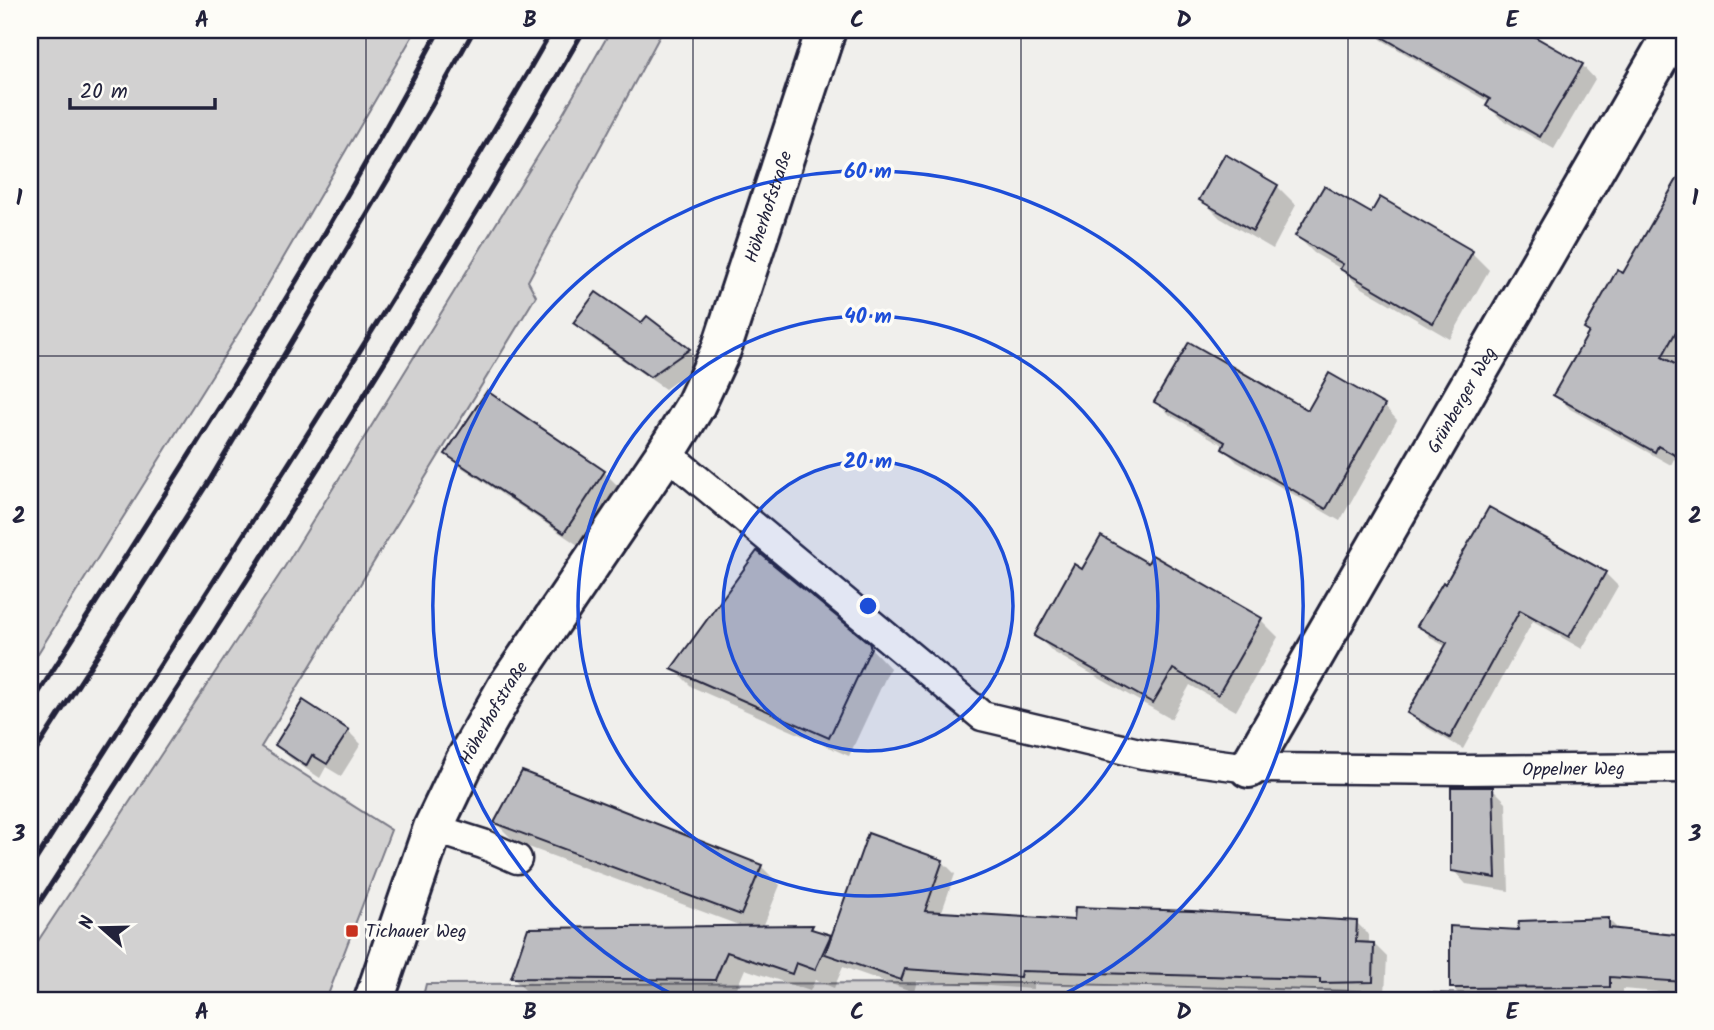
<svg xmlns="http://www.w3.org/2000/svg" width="1714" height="1030" font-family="Kalam,sans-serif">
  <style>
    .green { fill: #d2d1d1; stroke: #7a7a86; stroke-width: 2 }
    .shadow { fill: #0003 }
    .building { fill: #bcbcc0; stroke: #22223b; stroke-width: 2 }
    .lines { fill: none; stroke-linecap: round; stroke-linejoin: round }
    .service-casing { stroke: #22223b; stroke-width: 33 }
    .minor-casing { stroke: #22223b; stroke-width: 44 }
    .tertiary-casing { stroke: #22223b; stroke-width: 44 }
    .service { stroke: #fdfcf7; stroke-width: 28 }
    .minor { stroke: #fdfcf7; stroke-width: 38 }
    .tertiary { stroke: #fdfcf7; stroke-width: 38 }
    .rail { stroke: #22223b; stroke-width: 5 }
    .grid { fill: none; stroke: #22223b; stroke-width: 2; stroke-opacity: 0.55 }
    .ring { fill: none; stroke: #1d4ed8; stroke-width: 3.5 }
    .poi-dot { fill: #c8321e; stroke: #fdfcf7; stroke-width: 2.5 }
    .labels { text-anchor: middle; stroke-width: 7; stroke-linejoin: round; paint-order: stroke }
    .street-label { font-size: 18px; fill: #22223b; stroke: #fdfcf7 }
    .poi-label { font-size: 18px; fill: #22223b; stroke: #fdfcf7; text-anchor: start }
    .centre { fill: #1d4ed8; stroke: #fdfcf7; stroke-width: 3.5 }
    .ring-label { font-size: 21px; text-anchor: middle; font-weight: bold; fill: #1d4ed8; stroke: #fdfcf7; stroke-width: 7; stroke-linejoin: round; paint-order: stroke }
    .neatline { fill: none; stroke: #22223b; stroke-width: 2.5 }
    .grid-label { font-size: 23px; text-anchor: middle; font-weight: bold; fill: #22223b }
  </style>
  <rect width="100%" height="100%" fill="#f0efec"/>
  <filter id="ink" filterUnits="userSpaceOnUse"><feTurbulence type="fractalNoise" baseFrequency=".0143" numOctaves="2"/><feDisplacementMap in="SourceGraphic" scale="14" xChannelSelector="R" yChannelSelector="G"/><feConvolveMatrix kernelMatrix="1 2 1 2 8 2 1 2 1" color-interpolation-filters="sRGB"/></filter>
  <g filter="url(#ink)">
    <g class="green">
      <path d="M39,30h377l-160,275 -226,361v-628z"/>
      <path d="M611,30h52l-135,251 8,15 -275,451 130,83 -65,170h-296v-47l252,-382 270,-438z"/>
      <path d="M1023,983l661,16v1h-1262l4,-16z"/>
    </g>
    <g class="shadow">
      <path d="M1371,30h149l62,35 13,14 -41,70 -53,-30 -13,-13 2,-3 -108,-63z"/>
      <path d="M1684,170v131l-3,7 3,2v48l-6,10 6,5v92l-10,-6 -3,6 -101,-56 -14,-15z"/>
      <path d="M1277,186l19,19 -23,44 -53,-31 -19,-19z"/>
      <path d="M1380,200l92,53 17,17 -39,69 -91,-53 -16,-16 -29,-17 -17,-17 74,-21z"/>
      <path d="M647,318l42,32 13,13 -37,26 -77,-53 -13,-13 67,2z"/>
      <path d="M487,394l117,78 14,14 -40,59 -117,-78 -14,-13z"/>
      <path d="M1156,401l153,12 75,-7 13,14 -57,101 -103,-59 -13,-13 1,-3 -55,-31z"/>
      <path d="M1153,558l108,62 17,17 -42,74 -46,-26 -19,34 -118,-67 -17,-17 113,-70z"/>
      <path d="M1605,573l13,13 -36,63 -49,-28 -70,128 -41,-24 -12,-13 37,-65 -15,-8 -12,-13 26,-40z"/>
      <path d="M867,644l23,24 -41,88 -157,-69 -19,-19z"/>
      <path d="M348,731l13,13 -20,32 -15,-9 -6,11 -30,-20 -13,-13z"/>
      <path d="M1492,788l14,14 3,89 -43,-7 -13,-14z"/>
      <path d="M496,823l265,43 19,19 -17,42h49l6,6 15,6 109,-78 13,13 -14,40 135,8h280l13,13v9h5l13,13 -2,37 -50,1 -4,-4 -298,-8v6l-116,-8 -3,11 -71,-25 -9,21 -19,-8 -5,11 -65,-22 -12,28 -202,-1 -18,-18 231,-51 -229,-85z"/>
      <path d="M1609,920l11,11 64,6v57l-62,-5v11h-157l-13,-13 68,-55z"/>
    </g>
    <g class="building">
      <path d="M1370,30h153l60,34 -43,73 -54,-31 4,-7z"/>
      <path d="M1225,154l53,31 -25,46 -54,-31z"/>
      <path d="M1684,167v150l-22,40 22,12v91l-26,-14 -3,6 -102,-57 36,-63 -5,-3 33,-59 6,3z"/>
      <path d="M1324,186l47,27 9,-16 93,54 -40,72 -93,-54 3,-5 -48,-28z"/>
      <path d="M596,292l45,31 6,-7 43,33 -40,28 -77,-54z"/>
      <path d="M1189,342l119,68 21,-37 56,32 -59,104 -104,-60 3,-7 -71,-40z"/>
      <path d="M487,391l118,80 -41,62 -119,-79z"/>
      <path d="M1489,507l117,65 -37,65 -49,-27 -70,128 -43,-25 40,-70 -30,-17 26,-44 2,2z"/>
      <path d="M1101,536l47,27 4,-8 110,63 -44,77 -45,-26 -20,34 -119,-67 40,-72 8,5z"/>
      <path d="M757,551l112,92 2,5 -42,90 -158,-69z"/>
      <path d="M303,700l46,30 -22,34 -15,-9 -6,11 -31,-21z"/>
      <path d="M522,771l240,94 -21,50 -247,-92z"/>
      <path d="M1451,787h42l3,91 -45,-7z"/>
      <path d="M868,833l75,27 -18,51 149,9 1,-13 117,4 165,10 -1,21 18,1 -1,39 -53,1v-4l-299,-8 -1,6 -115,-8 -4,11 -76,-26z"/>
      <path d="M1609,918v10l75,8v46l-74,-5v10l-160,1v-62l68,4 1,-9z"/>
      <path d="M813,925l-2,4 20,6 -16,35 -19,-7 -4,11 -65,-22 -12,28 -204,-2 17,-50z"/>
    </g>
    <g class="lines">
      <g class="service-casing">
        <g id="service">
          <path id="s1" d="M666,453l316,263 161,38 106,14 215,2 220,-2"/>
          <path d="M433,828l50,16 34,15"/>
        </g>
      </g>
      <g class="minor-casing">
        <g id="minor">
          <path id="s2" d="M1249,768l426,-738"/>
        </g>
      </g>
      <g class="tertiary-casing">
        <g id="tertiary">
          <path id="s3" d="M374,1000l59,-172 32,-67 42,-74 159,-234 29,-47 26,-56 105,-320"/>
        </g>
      </g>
      <use href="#service" class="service"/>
      <use href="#minor" class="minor"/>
      <use href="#tertiary" class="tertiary"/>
      <g class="rail">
        <path d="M30,706c141,-221 286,-445 409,-676"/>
        <path d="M30,760l181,-282 220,-371 43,-77"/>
        <path d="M30,869c176,-278 359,-553 522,-839"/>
        <path d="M30,917c189,-293 380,-585 554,-887"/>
      </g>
    </g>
  </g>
  <path class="grid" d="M366,30v970M693,30v970M1021,30v970M1348,30v970M30,356h1654M30,674h1654"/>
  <circle cx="868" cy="606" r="145" fill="#1d4ed8" fill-opacity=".12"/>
  <g class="ring">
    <circle cx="868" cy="606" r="145"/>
    <circle cx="868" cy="606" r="290"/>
    <path d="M684 1000A435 435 0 1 1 1052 1000"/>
  </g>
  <rect class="poi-dot" x="345" y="924" width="14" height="14" rx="3.5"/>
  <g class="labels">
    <g class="street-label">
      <text dy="6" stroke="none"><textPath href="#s3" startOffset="892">Höherhofstraße</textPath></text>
      <text dy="6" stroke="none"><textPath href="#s2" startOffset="425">Grünberger Weg</textPath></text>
      <text dy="6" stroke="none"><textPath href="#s3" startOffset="312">Höherhofstraße</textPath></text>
      <text dy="6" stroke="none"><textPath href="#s1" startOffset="1008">Oppelner Weg</textPath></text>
    </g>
    <g class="poi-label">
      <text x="366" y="937">Tichauer Weg</text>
    </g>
  </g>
  <circle cx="868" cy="606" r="10" class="centre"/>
  <g class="ring-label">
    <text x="868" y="178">60 m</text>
    <text x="868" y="323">40 m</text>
    <text x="868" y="468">20 m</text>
  </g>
  <rect width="1714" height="1030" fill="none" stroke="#fdfcf7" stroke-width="77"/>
  <g transform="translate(102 928) rotate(290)" stroke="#fdfcf7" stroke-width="5" paint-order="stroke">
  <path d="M0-5L12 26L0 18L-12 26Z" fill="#22223b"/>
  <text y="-10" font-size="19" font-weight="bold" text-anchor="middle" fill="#22223b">N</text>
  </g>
  <path d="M70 98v10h145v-10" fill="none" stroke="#22223b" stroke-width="3.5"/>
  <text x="80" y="98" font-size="21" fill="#22223b" stroke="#fdfcf7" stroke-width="5" paint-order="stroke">20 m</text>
  <rect x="38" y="38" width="1638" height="954" class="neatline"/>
  <g class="grid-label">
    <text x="202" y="27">A</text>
    <text x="530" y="27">B</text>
    <text x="857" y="27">C</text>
    <text x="1184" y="27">D</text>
    <text x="1512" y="27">E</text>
    <text x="19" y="205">1</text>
    <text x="1695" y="205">1</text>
    <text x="19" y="523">2</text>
    <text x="1695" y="523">2</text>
    <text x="19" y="841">3</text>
    <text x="1695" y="841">3</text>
    <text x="202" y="1019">A</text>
    <text x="530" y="1019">B</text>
    <text x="857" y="1019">C</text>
    <text x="1184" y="1019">D</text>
    <text x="1512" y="1019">E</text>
  </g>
</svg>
